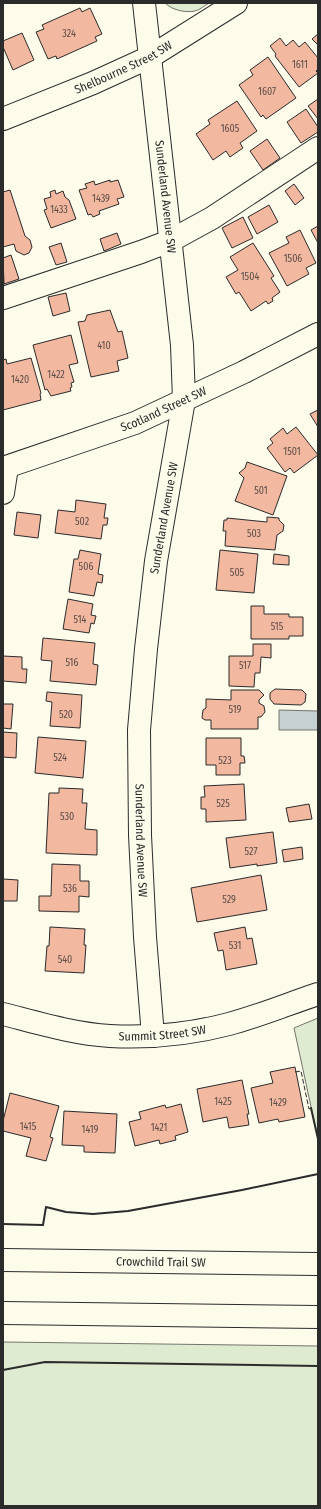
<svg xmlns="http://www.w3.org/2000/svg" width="321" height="1509" font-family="'Fira Sans Condensed',sans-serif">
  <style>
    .green { fill: #deebd1; stroke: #74746e }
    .water { fill: #c7d0d0; stroke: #74746e }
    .building { fill: #f2b8a0; stroke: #2b2b2b }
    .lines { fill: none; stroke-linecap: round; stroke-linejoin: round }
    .minor-casing { stroke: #2b2b2b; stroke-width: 24 }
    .highway-casing { stroke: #2b2b2b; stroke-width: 24 }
    .minor { stroke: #fdfbea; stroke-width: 22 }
    .highway { stroke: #fdfbea; stroke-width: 22 }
    .fence { stroke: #2b2b2b; stroke-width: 1; stroke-dasharray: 5 2; stroke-linecap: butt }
    .wall { stroke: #2b2b2b; stroke-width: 2 }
    .labels { text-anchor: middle; stroke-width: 3; stroke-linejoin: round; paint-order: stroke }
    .number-label { font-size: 10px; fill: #5d4e48 }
    .street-label { font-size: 12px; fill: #2b2b2b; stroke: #fdfbea }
  </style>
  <rect width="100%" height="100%" fill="#fdfbea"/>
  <g class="green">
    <path d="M165,3h44c-4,2 -9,7 -14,8 -10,2 -23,-1 -30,-8z"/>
    <path d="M318,1018v121l-24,-111z"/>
    <path d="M3,1342l315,4v160h-315z"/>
  </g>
  <path class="water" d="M279,710l39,1v19h-39z"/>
  <g class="building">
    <path d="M80,8l2,4 8,-4 12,26 -7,3 2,4 -40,18 -1,-3 -8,3 -12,-27 8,-3 -2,-4z"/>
    <path d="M22,33l12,27 -21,10 -10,-23v-6z"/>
    <path d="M318,34v11l-6,-6z"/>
    <path d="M280,38l6,8 7,-6 6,7 6,-5 13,16v11l-2,2 2,2 -19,14 -24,-31 1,-2 -6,-8z"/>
    <path d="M268,57l28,41 -30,21 -3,-4 -2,2 -22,-32 14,-10 -3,-5z"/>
    <path d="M318,99v20l-10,-13z"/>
    <path d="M237,101l20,30 -17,12 3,5 -13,9 -4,-6 -13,9 -17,-26 14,-10 -2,-4z"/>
    <path d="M306,109l12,18v5l-17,11 -14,-21z"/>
    <path d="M267,139l13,19 -17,12 -13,-19z"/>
    <path d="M110,180v2l8,-2 6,17 -7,2 2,5 -20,7 1,3 -7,3 -2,-3 -3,1 -9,-25 8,-2 -2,-4 9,-3 1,4z"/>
    <path d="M294,184l10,14 -9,7 -10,-14z"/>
    <path d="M10,190l15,46 5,4 2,7 -3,6 -5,2 -8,-4 -2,-7 -11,3v-55z"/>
    <path d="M55,190l1,4 7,-3 2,6 4,3 7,19 -25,9 -7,-18 3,-1 -3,-10 7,-2 -1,-5z"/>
    <path d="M269,205l9,17 -21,12 -9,-17z"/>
    <path d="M243,217l10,21 -21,10 -10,-20z"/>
    <path d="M318,226v17l-7,-13z"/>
    <path d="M300,230l16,33 -10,5 3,6 -22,12 -18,-33 20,-10 -3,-6z"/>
    <path d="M117,233l4,11 -17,7 -4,-12z"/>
    <path d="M61,243l6,19 -11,3 -7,-18z"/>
    <path d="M253,243l21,33 -3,2 9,14 -8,6 1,3 -5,3 -2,-3 -15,10 -12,-19 -3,2 -10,-17 12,-7 -8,-13z"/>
    <path d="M11,255l8,24 -15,5 -1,-26z"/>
    <path d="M66,293l4,18 -17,5 -5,-19z"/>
    <path d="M110,310l8,22 4,-1 6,27 -11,3 2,10 -28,6 -13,-55 7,-1 2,-6z"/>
    <path d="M71,335l7,28 -9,2 5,17 -3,1 1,4 -2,1 1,3 -20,5 -4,-7 -2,1 -12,-45z"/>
    <path d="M31,358l10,35 -1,1 1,6 -38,10v-50l3,-1 1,5z"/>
    <path d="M318,410v17l-8,-13z"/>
    <path d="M296,427l22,28 -24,18 -4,-5 -5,4 -18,-24 6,-5 -3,-4 13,-11 4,6z"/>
    <path d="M247,462l40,14 -14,39 -38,-14 9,-23 -5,-5 6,-5z"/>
    <path d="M76,500l30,4 -2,14h4l-1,7h-4l-2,14 -46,-6 3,-23 17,2z"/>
    <path d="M17,512l24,3 -3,23 -24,-3z"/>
    <path d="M267,517l12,1v2l5,5 -1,6 -6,4 -2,15 -50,-4 1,-15h-3l1,-11h3v-2l40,4z"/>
    <path d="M80,550l21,4 -3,20 5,1 -1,8 -5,-1 -3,14 -25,-4 5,-33h4z"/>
    <path d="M220,550l38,4 -4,39 -38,-3z"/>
    <path d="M274,554l15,2v9l-16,-1z"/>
    <path d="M68,599l25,5 -2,11 5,1 -2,8 -3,-1 -2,10 -26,-4z"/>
    <path d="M251,606h13v8h25v3h14v19h-14v3h-38z"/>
    <path d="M43,638l52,5 -2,21 5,1 -2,20 -46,-4 2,-20 -11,-1z"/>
    <path d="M253,644h18v14l-10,-1 -1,16h-5l-1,14 -25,-1v-30h24z"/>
    <path d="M3,656l19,1v12h5l-1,14 -23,-2z"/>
    <path d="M275,689l27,1 4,4 -1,8 -4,3 -27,-1 -4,-5v-6z"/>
    <path d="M231,690h28l5,5 -5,5v3l5,3 1,6 -4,5h-3v12h-47v-9h-6l-3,-2 1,-8 3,-2v-9l25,1z"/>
    <path d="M47,692l35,3 -2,33 -30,-2 2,-24 -6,-1z"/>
    <path d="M3,704h10l-2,25 -8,-1z"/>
    <path d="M3,732l14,1 -1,25 -13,-1z"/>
    <path d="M38,737l48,4 -3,37 -48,-5z"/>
    <path d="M206,738h35v18h3l1,7h-5v12h-24v-10h-10z"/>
    <path d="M244,784l2,36 -40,2v-13h-5v-12h4l-1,-11z"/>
    <path d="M59,788l24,1 -1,14h5l-2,26 12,1v25l-51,-2 3,-60h10z"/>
    <path d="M309,804l3,15 -23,3 -3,-14z"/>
    <path d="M273,832l4,31 -20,3v-2l-27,4 -4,-30z"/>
    <path d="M302,847l1,12 -19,3 -2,-12z"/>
    <path d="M52,864l28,1v16h9v16l-10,-1v16l-40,-1v-15h12z"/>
    <path d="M261,875l6,35 -70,12 -6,-34z"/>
    <path d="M3,879l15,1 -1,21h-14z"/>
    <path d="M50,927l35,2 -1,16h2l-2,28 -39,-2 2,-25h2z"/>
    <path d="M245,927l2,12 5,-1 5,26 -31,6 -3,-20 -5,1 -4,-18z"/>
    <path d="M295,1067l10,50 -26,5 -1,-3 -19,4 -8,-35 22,-5 -3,-11z"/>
    <path d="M242,1080l7,34h-2l2,11 -20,3 -2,-11 -24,5 -6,-33z"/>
    <path d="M10,1093l49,13 -9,31 3,1 -7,23 -20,-5 5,-18 -28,-7v-10z"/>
    <path d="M181,1104l7,28 -13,4 1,4 -16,4 -1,-4 -24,6 -6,-24 12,-3 -2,-7 26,-7 1,3z"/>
    <path d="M64,1111l53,3 -2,39 -31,-1v-6l-22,-1z"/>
  </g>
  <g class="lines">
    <g class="minor-casing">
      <g id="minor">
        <path id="s1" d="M144,3l38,342 2,55 -28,161 -10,88 -7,81 1,105 5,102 8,99"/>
        <path id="s2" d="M3,119l90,-36 57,-26 86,-54"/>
        <path d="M3,298l138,-46 29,-11 42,-23 106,-70"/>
        <path id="s3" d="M3,468l132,-45 109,-51 74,-38"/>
        <path d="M3,493l4,-26"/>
        <path id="s4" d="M3,1014c35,9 71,20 107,22 39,2 81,-2 119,-12 30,-8 59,-20 89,-30"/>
      </g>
    </g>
    <g class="highway-casing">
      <g id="highway">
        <path id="s5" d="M3,1260l315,4"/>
        <path d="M3,1313l315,4"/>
      </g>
    </g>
    <use href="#minor" class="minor"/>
    <use href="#highway" class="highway"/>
    <path class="fence" d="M295,1072l6,-1 8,38 2,-1"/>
    <g class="wall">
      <path d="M311,1108l7,31"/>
      <path d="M3,1224l40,1 3,-18 20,5 27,2 35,-3 114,-21 76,-16"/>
      <path d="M3,1370l42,-8 273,4"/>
    </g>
  </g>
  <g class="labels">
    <g class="number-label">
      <text x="69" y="37">324</text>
      <text x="300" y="68">1611</text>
      <text x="267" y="95">1607</text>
      <text x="230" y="132">1605</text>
      <text x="101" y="202">1439</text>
      <text x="59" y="213">1433</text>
      <text x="293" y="262">1506</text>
      <text x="250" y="280">1504</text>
      <text x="104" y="349">410</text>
      <text x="56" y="378">1422</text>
      <text x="20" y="383">1420</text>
      <text x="292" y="455">1501</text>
      <text x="261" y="494">501</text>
      <text x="82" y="525">502</text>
      <text x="254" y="537">503</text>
      <text x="86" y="570">506</text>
      <text x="237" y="576">505</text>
      <text x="80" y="623">514</text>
      <text x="277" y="630">515</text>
      <text x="72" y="666">516</text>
      <text x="245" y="669">517</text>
      <text x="235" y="713">519</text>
      <text x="66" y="718">520</text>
      <text x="60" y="761">524</text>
      <text x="225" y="764">523</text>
      <text x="223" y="807">525</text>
      <text x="67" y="820">530</text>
      <text x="251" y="855">527</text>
      <text x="70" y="892">536</text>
      <text x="229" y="903">529</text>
      <text x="235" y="949">531</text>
      <text x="65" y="963">540</text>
      <text x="223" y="1105">1425</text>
      <text x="278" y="1106">1429</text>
      <text x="28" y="1130">1415</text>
      <text x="159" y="1131">1421</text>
      <text x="90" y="1133">1419</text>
    </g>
    <g class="street-label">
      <text dy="4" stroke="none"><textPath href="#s2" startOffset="131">Shelbourne Street SW</textPath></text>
      <text dy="4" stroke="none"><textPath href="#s1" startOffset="195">Sunderland Avenue SW</textPath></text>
      <text dy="4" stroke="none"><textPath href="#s3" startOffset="171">Scotland Street SW</textPath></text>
      <text transform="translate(164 518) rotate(-80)" y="4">Sunderland Avenue SW</text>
      <text dy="4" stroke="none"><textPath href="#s1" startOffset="843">Sunderland Avenue SW</textPath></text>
      <text dy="4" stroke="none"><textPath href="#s4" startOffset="162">Summit Street SW</textPath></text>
      <text dy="4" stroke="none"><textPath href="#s5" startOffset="158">Crowchild Trail SW</textPath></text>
    </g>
  </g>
  <rect width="321" height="1509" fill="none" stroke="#2b2b2b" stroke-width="8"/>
</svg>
